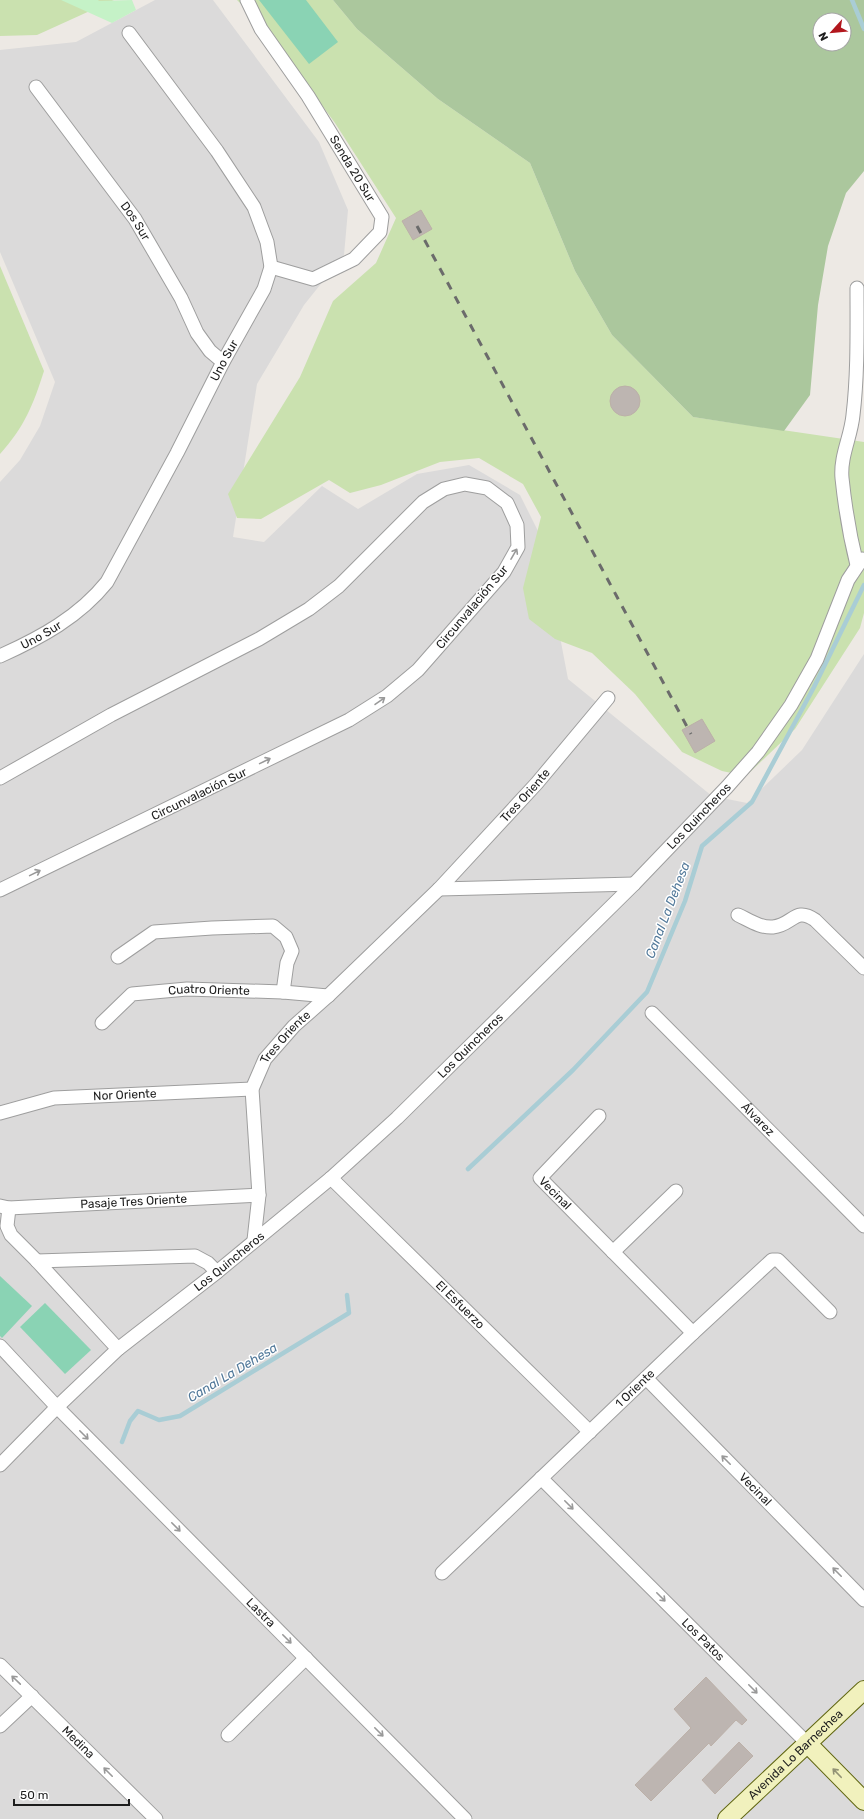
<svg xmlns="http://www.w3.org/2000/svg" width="864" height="1819" font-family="Rubik,sans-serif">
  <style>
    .residential { fill: #dbdada }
    .grass { fill: #cae1af }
    .forest { fill: #abc79d; fill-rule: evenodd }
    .park { fill: #c5f2c7 }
    .pitch { fill: #8ad3b4 }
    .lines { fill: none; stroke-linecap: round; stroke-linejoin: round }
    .stream { stroke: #a9cdd5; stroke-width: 4.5 }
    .building { fill: #bdb5b1; stroke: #bcb0a8 }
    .street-casing { stroke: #9e9e9e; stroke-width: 15 }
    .secondary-casing { stroke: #606611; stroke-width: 20 }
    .street { stroke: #fff; stroke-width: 13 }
    .secondary { stroke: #f1f1bd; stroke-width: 18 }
    .rail { stroke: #6b6b6b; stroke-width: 3; stroke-dasharray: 8 8; stroke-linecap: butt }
    .oneway { stroke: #999 }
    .oneway2 { stroke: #929275 }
    .labels { text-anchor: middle; stroke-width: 3; stroke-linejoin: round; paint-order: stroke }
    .street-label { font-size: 12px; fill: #1d1d1d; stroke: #fff }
    .water-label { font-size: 13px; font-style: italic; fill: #52799a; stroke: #fff }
  </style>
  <rect width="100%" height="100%" fill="#ede9e4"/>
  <path class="residential" d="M155,0h58l106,142 29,68 -4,45 -40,50 -47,79 -24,153 31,5 58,-56 36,23 59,-35 52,-9 51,30 21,42 27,142 144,117 35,7 55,-53 62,-96v1165h-864v-1337l20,-22 20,-34 15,-44 -55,-130v-202l76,-8z"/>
  <g class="grass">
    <path d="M0,0h114l-77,35 -37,1z"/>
    <path d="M237,0h96l24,29 81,70 92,64 45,108 37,64 81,82 171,25v171l-4,15 -65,101 -49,47 -24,-5 -40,-19 -47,-58 -43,-41 -37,-14 -26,-20 -6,-31 18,-71 -18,-33 -44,-26 -39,4 -59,23 -31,8 -21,-13 -68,39 -24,-1 -9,-24 72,-117 33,-76 43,-38 20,-45 -61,-95 -69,-94z"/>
    <path d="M0,266l44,105c-11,34 -19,55 -44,83z"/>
  </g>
  <path class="forest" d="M333,0h531v171l-18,22 -18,53 -10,59 -8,90 -26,36 -91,-14 -81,-82 -37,-64 -45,-108 -92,-64 -81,-70zM820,20h24v24h-24z"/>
  <path class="park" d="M61,0h37l1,1 33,-1 4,10 -24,13z"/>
  <g class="pitch">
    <path d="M259,0h47l32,42 -29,22z"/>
    <path d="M0,1276l32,30 -30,32 -2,-2z"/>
    <path d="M45,1303l46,47 -26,24 -45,-47z"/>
  </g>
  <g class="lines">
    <g class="stream">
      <path d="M852,0l12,29"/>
      <path d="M468,1169l105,-99 74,-78 38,-91 17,-55 50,-44 62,-115 50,-102"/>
      <path d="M122,1442l8,-21 8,-10 21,9 21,-4 169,-103 -2,-18"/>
    </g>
  </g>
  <g class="building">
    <path d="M421,210l11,19 -19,11 -11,-19z"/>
    <circle cx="625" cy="401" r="15"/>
    <path d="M702,719l13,22 -20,12 -13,-23z"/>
    <path d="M706,1677l41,43 -5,5 -6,-5 -25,26 -2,-3 -58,58 -16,-16 56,-57 -17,-19z"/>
    <path d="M739,1742l14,14 -38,38 -13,-14z"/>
  </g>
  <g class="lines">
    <g class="street-casing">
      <g id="street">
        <path id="s1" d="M247,0l14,29 47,67 74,121 -2,15 -26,27 -41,20 -42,-12"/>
        <path id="s2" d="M36,87l99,132 46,79 16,35 13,18 13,11"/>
        <path d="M857,565c-7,-28 -12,-58 -15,-87 -2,-22 9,-41 11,-63 5,-42 4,-85 4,-127"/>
        <path id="s3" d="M0,656c40,-18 79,-39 107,-74l70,-129 46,-91 41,-73 7,-22 -4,-25 -13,-35 -37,-56 -88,-118"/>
        <path d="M0,778l111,-63 148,-76 50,-30 30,-23 84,-84 21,-13 21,-5 22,4 20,15 10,22 1,22 -14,25 -86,98 -31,26 -38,24 -349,170"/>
        <path d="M439,889l195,-5"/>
        <path d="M738,915c11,5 22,13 35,12 20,-2 22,-21 42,-7l49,48"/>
        <path d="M118,957l36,-25 58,-4 61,-2 13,11 6,14 -5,12 -4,29"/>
        <path id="s4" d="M652,1013l212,213"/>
        <path id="s5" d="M102,1023l30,-29 55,-5 96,3 45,4"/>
        <path id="s6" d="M0,1113l54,-15 198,-9"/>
        <path id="s7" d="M599,1116l-59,62 153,155"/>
        <path id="s8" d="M331,1178l259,254"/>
        <path id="s9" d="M0,1206l9,2 250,-13"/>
        <path d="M9,1208l-2,18 4,9 26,26 81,88"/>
        <path id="s10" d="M254,1240l5,-45 -7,-106 13,-30 29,-33 34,-30 111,-107 98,-106 71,-85"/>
        <path d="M613,1252l63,-61"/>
        <path d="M37,1261l158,-5 13,7 9,9"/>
        <path id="s11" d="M0,1346l57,61 408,412"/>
        <path id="s12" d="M646,1378l218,222"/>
        <path id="s13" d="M0,1465l57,-58 61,-58 99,-77 114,-94 66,-60 237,-234 93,-97 31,-35 33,-47 26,-46 31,-79 14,-21"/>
        <path id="s14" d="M541,1478l266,265"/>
        <path id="s15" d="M442,1573l251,-240 79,-73h6l52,52"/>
        <path id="s16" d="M0,1665l156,154"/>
        <path d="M0,1726l32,-30"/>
        <path d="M228,1735l78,-77"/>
      </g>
    </g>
    <g class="secondary-casing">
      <g id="secondary">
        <path d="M807,1743l57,58"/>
        <path id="s17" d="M727,1819l137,-129"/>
      </g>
    </g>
    <use href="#street" class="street"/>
    <use href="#secondary" class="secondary"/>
    <path class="rail" d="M417,226l274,508"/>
  </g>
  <defs><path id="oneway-shaft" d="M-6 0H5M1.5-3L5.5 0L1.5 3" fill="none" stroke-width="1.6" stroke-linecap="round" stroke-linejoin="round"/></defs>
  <g class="oneway">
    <use href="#oneway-shaft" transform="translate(514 554) rotate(-60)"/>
    <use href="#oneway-shaft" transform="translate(380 701) rotate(-35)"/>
    <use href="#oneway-shaft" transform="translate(265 761) rotate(-26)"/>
    <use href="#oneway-shaft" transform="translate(35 873) rotate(-26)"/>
    <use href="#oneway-shaft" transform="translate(84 1435) rotate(45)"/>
    <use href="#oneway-shaft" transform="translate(726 1460) rotate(-135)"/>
    <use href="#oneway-shaft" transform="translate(569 1505) rotate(45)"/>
    <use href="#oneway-shaft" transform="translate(176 1527) rotate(45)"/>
    <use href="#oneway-shaft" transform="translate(837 1572) rotate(-135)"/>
    <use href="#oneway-shaft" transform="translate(661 1597) rotate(45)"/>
    <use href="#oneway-shaft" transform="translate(287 1639) rotate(45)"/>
    <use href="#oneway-shaft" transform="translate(16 1680) rotate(-136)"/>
    <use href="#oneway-shaft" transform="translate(753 1689) rotate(45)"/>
    <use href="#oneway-shaft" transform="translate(379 1732) rotate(45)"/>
    <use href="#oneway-shaft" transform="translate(108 1772) rotate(-135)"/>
  </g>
  <use class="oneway2" href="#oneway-shaft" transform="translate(837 1773) rotate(-134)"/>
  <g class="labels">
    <g class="street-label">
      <text dy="4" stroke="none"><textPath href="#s1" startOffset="199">Senda 20 Sur</textPath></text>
      <text dy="4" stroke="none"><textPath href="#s2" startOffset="167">Dos Sur</textPath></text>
      <text dy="4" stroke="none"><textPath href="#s3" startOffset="382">Uno Sur</textPath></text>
      <text transform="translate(472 607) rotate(-50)" y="4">Circunvalación Sur</text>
      <text dy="4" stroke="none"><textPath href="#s3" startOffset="46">Uno Sur</textPath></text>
      <text transform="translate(199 794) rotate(-26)" y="4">Circunvalación Sur</text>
      <text dy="4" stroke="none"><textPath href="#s10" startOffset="555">Tres Oriente</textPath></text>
      <text dy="4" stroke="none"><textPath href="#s13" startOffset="955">Los Quincheros</textPath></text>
      <text dy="4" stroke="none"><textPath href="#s5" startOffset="119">Cuatro Oriente</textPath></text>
      <text dy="4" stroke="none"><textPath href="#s10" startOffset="214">Tres Oriente</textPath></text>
      <text dy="4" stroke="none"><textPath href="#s13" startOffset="631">Los Quincheros</textPath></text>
      <text dy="4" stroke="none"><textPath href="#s6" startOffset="127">Nor Oriente</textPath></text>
      <text dy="4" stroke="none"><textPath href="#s4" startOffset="150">Álvarez</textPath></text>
      <text dy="4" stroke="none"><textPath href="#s7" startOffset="107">Vecinal</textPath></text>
      <text dy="4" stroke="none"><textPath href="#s9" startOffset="134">Pasaje Tres Oriente</textPath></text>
      <text dy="4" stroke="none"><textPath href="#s13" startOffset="307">Los Quincheros</textPath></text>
      <text dy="4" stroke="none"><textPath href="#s8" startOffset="181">El Esfuerzo</textPath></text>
      <text dy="4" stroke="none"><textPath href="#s15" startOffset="267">1 Oriente</textPath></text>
      <text dy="4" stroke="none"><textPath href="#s12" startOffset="156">Vecinal</textPath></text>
      <text dy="4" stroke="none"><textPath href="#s11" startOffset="373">Lastra</textPath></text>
      <text dy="4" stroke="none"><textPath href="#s14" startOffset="229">Los Patos</textPath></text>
      <text dy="4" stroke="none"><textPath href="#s16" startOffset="110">Medina</textPath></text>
      <text dy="4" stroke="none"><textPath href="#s17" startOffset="94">Avenida Lo Barnechea</textPath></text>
    </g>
    <g class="water-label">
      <text transform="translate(667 910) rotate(-69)" y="5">Canal La Dehesa</text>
      <text transform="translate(232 1372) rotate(-31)" y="5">Canal La Dehesa</text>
    </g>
  </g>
  <g transform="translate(832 32) rotate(243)"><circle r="19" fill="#ffffff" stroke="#a5a5a5"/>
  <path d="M0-3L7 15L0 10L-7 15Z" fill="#b2171d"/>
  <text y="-6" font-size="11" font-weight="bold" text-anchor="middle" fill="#1d1d1d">N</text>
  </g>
  <path d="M14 1799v6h115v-6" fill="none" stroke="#1d1d1d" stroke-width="2"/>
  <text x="20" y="1799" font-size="12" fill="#1d1d1d" stroke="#ffffff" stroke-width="3" paint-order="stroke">50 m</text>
</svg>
